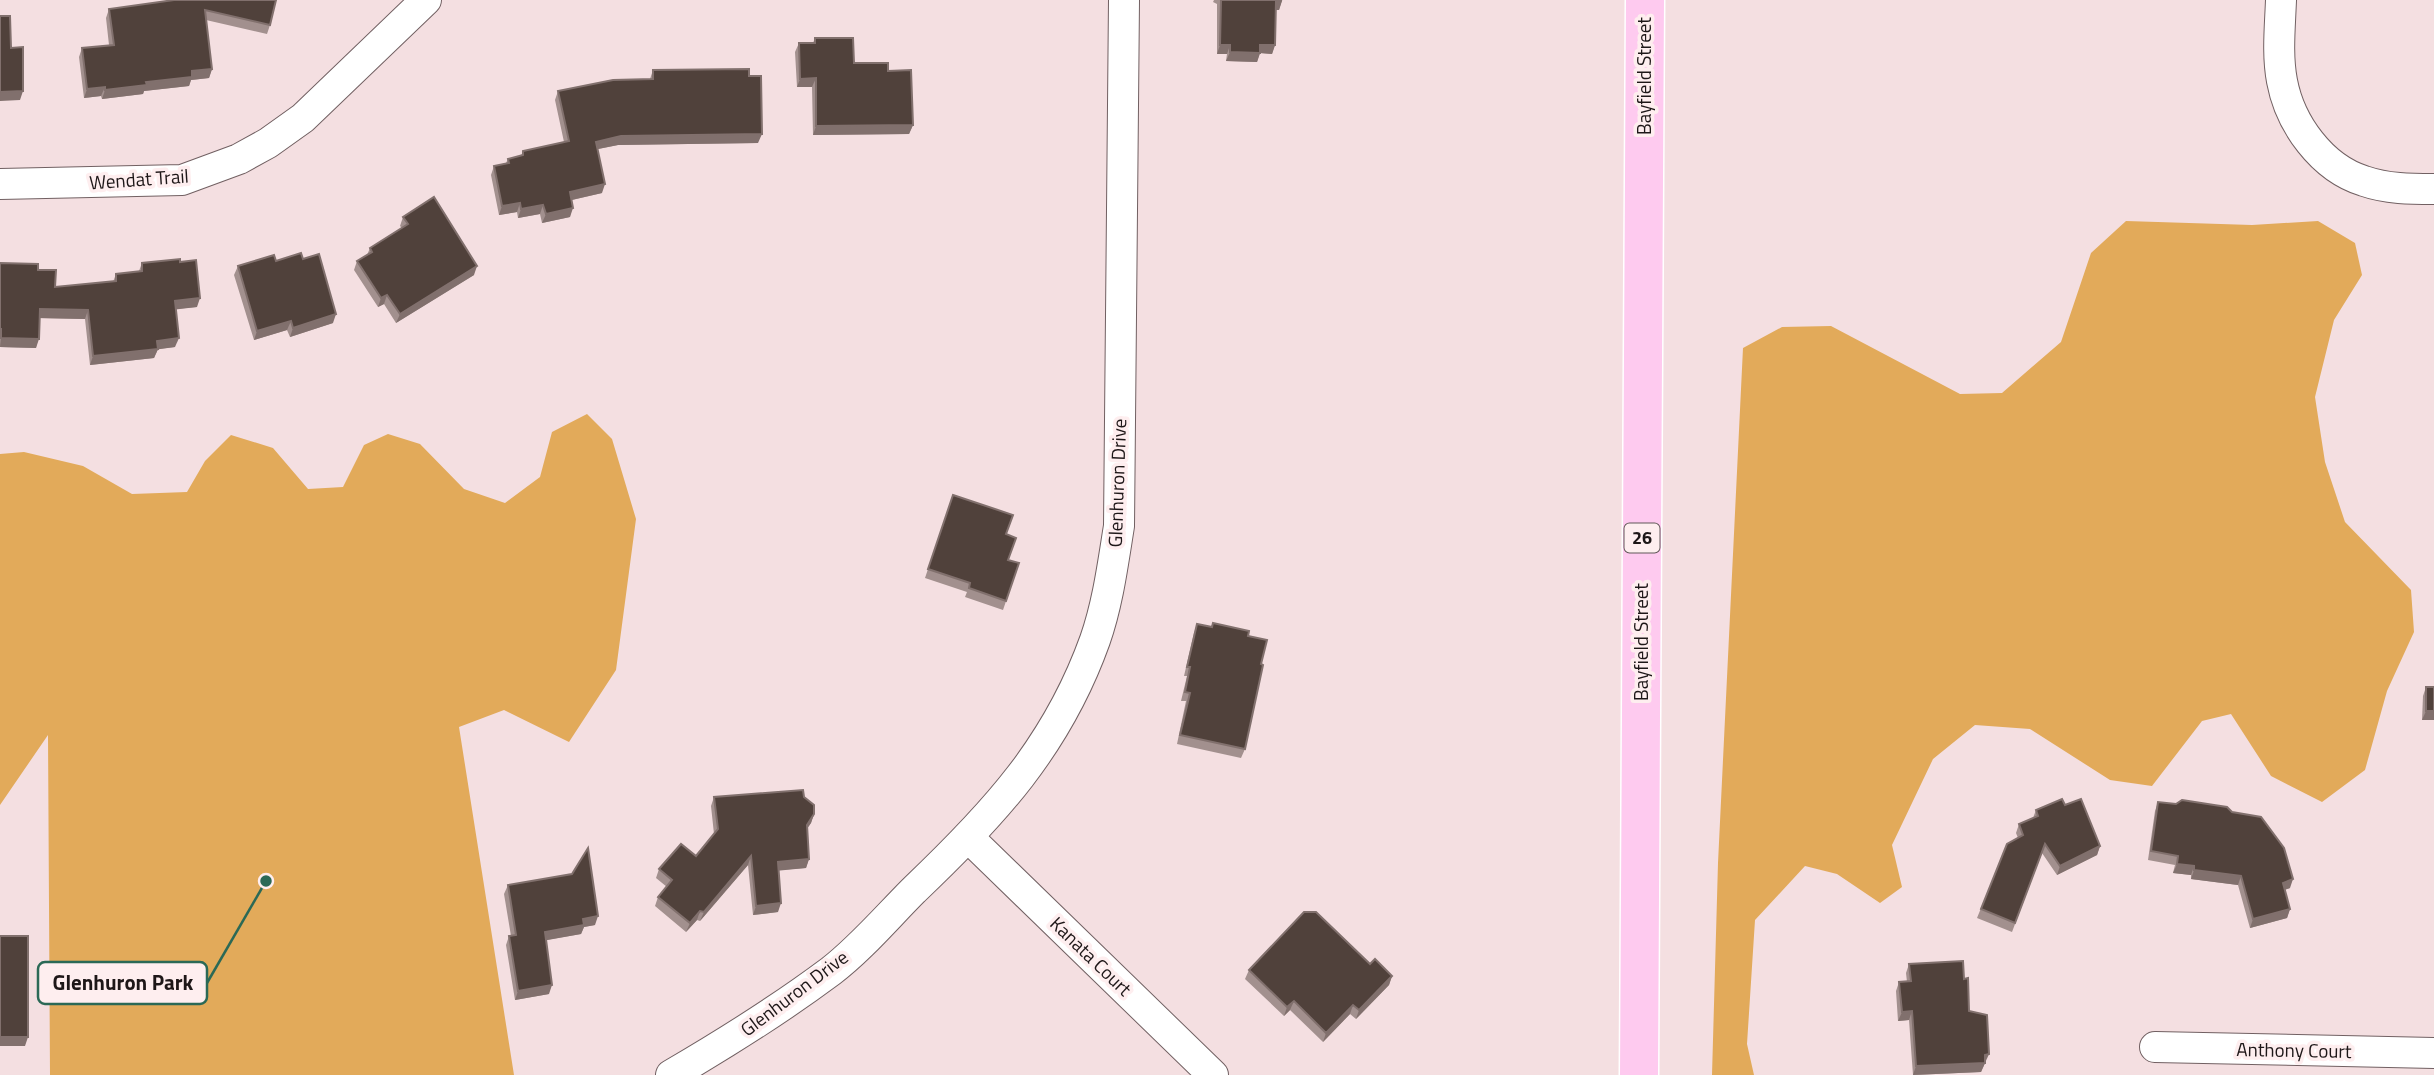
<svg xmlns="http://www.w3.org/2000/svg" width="2434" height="1075" font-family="'Titillium Web',sans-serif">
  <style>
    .green { fill: #e2aa5a }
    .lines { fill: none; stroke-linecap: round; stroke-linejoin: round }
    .minor-casing { stroke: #716062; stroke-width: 32 }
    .primary-casing { stroke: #fff; stroke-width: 41 }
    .minor { stroke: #fff; stroke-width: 30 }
    .primary { stroke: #fecaef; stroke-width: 38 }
    .wall { fill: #a2908e }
    .shaded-wall { fill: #81706d }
    .building { fill: #50413b; stroke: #81706d; stroke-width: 2 }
    .labels { text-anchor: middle; stroke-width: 7; stroke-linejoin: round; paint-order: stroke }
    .shield { fill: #feeeef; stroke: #615858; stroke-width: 2 }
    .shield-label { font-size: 18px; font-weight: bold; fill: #1e1718 }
    .street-label { font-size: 19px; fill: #1e1718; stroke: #feeeef }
    .leader { fill: none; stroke: #2b6956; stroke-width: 2.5 }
    .callout-dot { fill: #2b6956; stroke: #feeeef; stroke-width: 2.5 }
    .callout { fill: #feeeef; stroke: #2b6956; stroke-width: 2.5 }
    .callout-label { font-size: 21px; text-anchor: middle; font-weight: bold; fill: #1e1718 }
  </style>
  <rect width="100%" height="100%" fill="#f4dfe1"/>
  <g class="green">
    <path d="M2126,221l126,4 66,-4 37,22 7,32 -28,45 -19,77 10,65 20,60 66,68 3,42 -27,59 -22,79 -43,32 -51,-26 -40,-62 -29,7 -50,65 -42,-6 -80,-51 -55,-4 -42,34 -41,86 10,42 -22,16 -43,-29 -32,-8 -50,54 -8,124 7,31h-42l6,-212 25,-515 39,-21 49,-1 129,68 42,-1 59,-51 30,-89z"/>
    <path d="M587,414l25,25 24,80 -20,151 -47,72 -65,-32 -45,17 55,348h-464l-2,-340 -48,70v-351l24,-2 59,14 49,28 55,-2 18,-31 26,-26 42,13 35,41 35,-2 21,-42 24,-11 32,10 44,45 41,14 35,-26 12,-45z"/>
  </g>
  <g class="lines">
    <g class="minor-casing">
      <g id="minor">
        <path d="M2281,0c-1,27 -4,55 1,81 8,43 40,87 82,100 23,8 47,8 70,8"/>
        <path d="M0,184l182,-4 57,-21 29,-16 35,-25 123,-118"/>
        <path d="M969,838l244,237"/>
        <path d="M2155,1047l279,6"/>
        <path d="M671,1075c55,-32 109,-66 160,-104 30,-23 56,-54 83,-81 80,-76 143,-144 181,-250 13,-37 18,-77 24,-114l5,-526"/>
      </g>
    </g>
    <g class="primary-casing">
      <path id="primary" d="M1639,1075l6,-1075"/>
    </g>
    <use href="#minor" class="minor"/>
    <use href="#primary" class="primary"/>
  </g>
  <g class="wall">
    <path d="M174,0l96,25 -3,9 -61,-14 6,49 -3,9 -18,2 -2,6 -45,5 -1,3 -41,5 -1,-3 -17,2 -5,-41 3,-9 27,-3 -3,-27 3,-9z"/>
    <path d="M1214,0h68l-3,10h-3l-1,35 -3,9 -12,-1 -3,9 -31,-1 1,-7h-10v-50l-4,-2z"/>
    <path d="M815,38l39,25 34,8 25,54 -4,9 -96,1 -1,-48h-15l-2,-35 4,-9h14z"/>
    <path d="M653,70l96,6 9,67 -140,2 -20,4 4,44 -30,7 -2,17 -28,6 -2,-9 -22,4 -1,-6 -18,3 -8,-40 3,-9 12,-3 2,-4 13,-3 2,-5 41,-9 -9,-42 3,-9 92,-12z"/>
    <path d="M403,217l71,58 -78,48 -12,-19 -6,3 -24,-37 3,-9 10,-6 3,-7 32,-20 -2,-2z"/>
    <path d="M303,259l30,64 -43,14 -3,-7 -33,10 -20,-65 4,-9 38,-5z"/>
    <path d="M180,262l17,45 -22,2v38l-17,2 -4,9 -64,7 -5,-46 -45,-1 -4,30 -36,-1v-84l38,7 17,17 58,-5 3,-8 23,-3 3,-8z"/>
    <path d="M953,495l53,39 2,26 11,3 -16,47 -38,-13 2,-5 -42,-14z"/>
    <path d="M1197,624l51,12 13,28 -16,85 -4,9 -64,-14 9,-43h-5l6,-25h-3l10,-43z"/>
    <path d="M2426,687h8v33h-12l1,-24z"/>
    <path d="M714,797h90l10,17 -3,9 -4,6 2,30 -3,9 -27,2 -1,42 -25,3 -5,-50 -48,56 -3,-1 -11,12 -31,-26 3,-9 9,-10 -11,-9 3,-9 37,-13 18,-22 -3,-28z"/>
    <path d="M2158,802l132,86 -5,2 5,19 -3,9 -37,10 -12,-43 -47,-6v-4l-18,-2 2,-8 -27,-5 7,-49z"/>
    <path d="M2065,805l35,41 -3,9 -40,20 -15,-22 -30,79 -35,-14 30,-74 11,-6 -2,-5 3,-9 14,-6 3,-8z"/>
    <path d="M508,885l87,40 -11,2 -3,7 -35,6 3,54 -34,6 -9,-55 3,-9h2l-7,-42z"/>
    <path d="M1370,964l22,12 -3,9 -33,34 -6,-5 -27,28 -33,-32 -6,6 -39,-37 4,-9z"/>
    <path d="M1909,964l55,15 5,32 17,52h-1l-4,9 -68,3 -4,-55 -11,1 -2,-30 3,-9h8l-1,-9z"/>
  </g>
  <g class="shaded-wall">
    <path d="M1276,1h6l-3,9h-6z"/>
    <path d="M1220,45h10l-3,9h-10z"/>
    <path d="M1260,45h15l-3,9 -12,-1 -3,9 -31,-1 4,-9z"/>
    <path d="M212,69l-3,9 -18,2 -2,6 -45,5 -1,3 -41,5 3,-9 41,-8 46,-11z"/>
    <path d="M816,78l-4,9h-15l3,-8z"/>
    <path d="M105,87l-4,9 -17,2 3,-9z"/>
    <path d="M23,91l-3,9 -20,1v-9z"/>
    <path d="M913,125l-4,9 -96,1 3,-9z"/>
    <path d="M762,134l-4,9 -140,2 -25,5 3,-8 25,-6z"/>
    <path d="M605,184l-3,9 -35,8 3,-9z"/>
    <path d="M520,203l-3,9 -18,3 3,-9z"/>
    <path d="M543,205l-3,9 -22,4 3,-9z"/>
    <path d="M573,208l-3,9 -28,6 4,-9z"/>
    <path d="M477,266l-3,9 -78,48 4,-9z"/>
    <path d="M387,295l-3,9 -6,3 3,-9z"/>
    <path d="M200,298l-3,9 -26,3 4,-9z"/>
    <path d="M40,309l48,1 -3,9 -49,-1z"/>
    <path d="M336,314l-3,9 -43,14 3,-9z"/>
    <path d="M291,321l-4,9 -33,10 3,-9z"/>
    <path d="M1,338l38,1 -3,9 -36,-1z"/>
    <path d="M179,338l-4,9 -22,3 4,-9z"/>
    <path d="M158,349l-4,9 -64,7 3,-9z"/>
    <path d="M2426,711h8v9h-12z"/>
    <path d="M814,814l-3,9 -8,11 4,-9z"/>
    <path d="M2100,846l-3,9 -40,20 3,-9z"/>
    <path d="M751,856l-3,9 -48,56 4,-9z"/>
    <path d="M809,859l-3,9 -31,3 3,-9z"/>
    <path d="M2177,864l17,2 -3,9 -18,-2z"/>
    <path d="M2194,870l47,6 -3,9 -47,-6z"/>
    <path d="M2293,879l-3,9 -10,3 3,-8z"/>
    <path d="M781,903l-3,9 -25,3 3,-9z"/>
    <path d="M2290,909l-3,9 -37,10 3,-9z"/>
    <path d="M700,911l-3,9 -11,12 4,-9z"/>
    <path d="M598,916l-3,9 -11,2 -3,7 -39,7 3,-9 38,-13z"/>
    <path d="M1392,976l-3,9 -33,34 3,-9z"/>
    <path d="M552,985l-3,9 -34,6 3,-9z"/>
    <path d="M1294,1001l-4,9 -6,6 3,-9z"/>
    <path d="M1353,1005l-3,9 -27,28 3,-9z"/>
    <path d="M1912,1011l-3,9 -11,1 4,-9z"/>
    <path d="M0,1037h28l-3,9h-25z"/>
    <path d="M1989,1054l-8,18 -68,3 3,-9z"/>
  </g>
  <g class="building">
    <path d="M174,0h102l-6,25 -65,-15 7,59 -20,2v6l-46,5 1,3 -42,5v-3l-18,2 -5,-41 32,-3 -5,-36z"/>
    <path d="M1221,0h61l-6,1 -1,44h-15v8l-30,-1v-7h-10z"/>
    <path d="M0,16h10l1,32 12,-1v44l-23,1z"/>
    <path d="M815,38h38l1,25h34v8l23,-1 2,55 -97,1v-48l-16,1 -1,-36h16z"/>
    <path d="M749,69v7h12l1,58 -141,2 -25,6 9,42 -35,8 3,16 -27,6 -3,-9 -22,4 -1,-6 -18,3 -8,-40 15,-3 -1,-4 15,-4v-4l46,-10 -11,-50 55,-11 40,-1v-9z"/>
    <path d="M434,197l43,69 -77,48 -13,-19 -6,3 -24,-37 15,-9 -2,-4 38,-24 -5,-7z"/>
    <path d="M301,253l2,6 16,-5 17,60 -43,14 -2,-7 -34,10 -19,-65 36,-11 2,6z"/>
    <path d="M180,259v3l16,-2 4,38 -25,3 4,37 -22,3 1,8 -65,7 -5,-46 -48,-1 -1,30 -38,-1v-9h-1v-66l38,1v6h18l-1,17 61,-6v-7l26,-3v-8z"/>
    <path d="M953,495l60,20 -7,19 10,4 -8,22 11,3 -13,38 -37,-13 1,-5 -42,-14z"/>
    <path d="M1213,623l36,8 -1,5 19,4 -6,24 2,1 -18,84 -65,-14 10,-42 -5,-1 5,-25h-3l10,-43 15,3z"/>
    <rect x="2426" y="687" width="8" height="24"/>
    <path d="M803,790l1,7 10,8v9l-7,11 2,34 -31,3 3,41 -25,3 -5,-50 -47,56 -4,-1 -10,12 -32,-26 14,-17 -13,-11 22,-25 15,12 22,-27 -4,-32z"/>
    <path d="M2062,799l3,6 16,-6 19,47 -40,20 -15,-22 -30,79 -34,-14 26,-65 16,-9 -4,-11 19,-8 -2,-6z"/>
    <path d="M2182,800l32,5 13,2 5,5 29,5 23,31 9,31 -10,4 7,26 -37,10 -12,-43 -47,-6v-4l-17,-2 1,-8 -27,-5 7,-49 18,2z"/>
    <path d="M588,848l10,68 -15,3 1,6 -39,7 7,53 -34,6 -9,-55 7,-1 -8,-50 64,-11z"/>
    <path d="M1304,912h12l54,52 5,-5 17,17 -33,34 -6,-5 -27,28 -32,-32 -7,6 -38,-37z"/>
    <rect x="0" y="936" width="28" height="101"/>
    <path d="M1963,961l1,18 4,-1 1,33 18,4 2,39 -4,1v8l-69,3 -4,-55 -10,1 -3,-30 12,-1 -2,-17z"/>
  </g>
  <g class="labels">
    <rect class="shield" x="1624.5" y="523.5" width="35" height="29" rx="5"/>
    <g class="shield-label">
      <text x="1642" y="544">26</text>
    </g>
    <g class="street-label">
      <text transform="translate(1644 76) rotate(-90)" y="7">Bayfield Street</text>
      <text transform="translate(139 179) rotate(-4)" y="7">Wendat Trail</text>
      <text transform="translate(1117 483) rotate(-88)" y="7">Glenhuron Drive</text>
      <text transform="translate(1641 642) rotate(-90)" y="7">Bayfield Street</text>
      <text transform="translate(1091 956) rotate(44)" y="7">Kanata Court</text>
      <text transform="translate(794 993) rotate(-37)" y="7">Glenhuron Drive</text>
      <text transform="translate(2294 1050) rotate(1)" y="7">Anthony Court</text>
    </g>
  </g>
  <path class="leader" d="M266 881L207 983"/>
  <circle class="callout-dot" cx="266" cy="881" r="7"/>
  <rect class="callout" x="38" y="962" width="169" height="42" rx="7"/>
  <g class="callout-label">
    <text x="123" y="990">Glenhuron Park</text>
  </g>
</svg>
